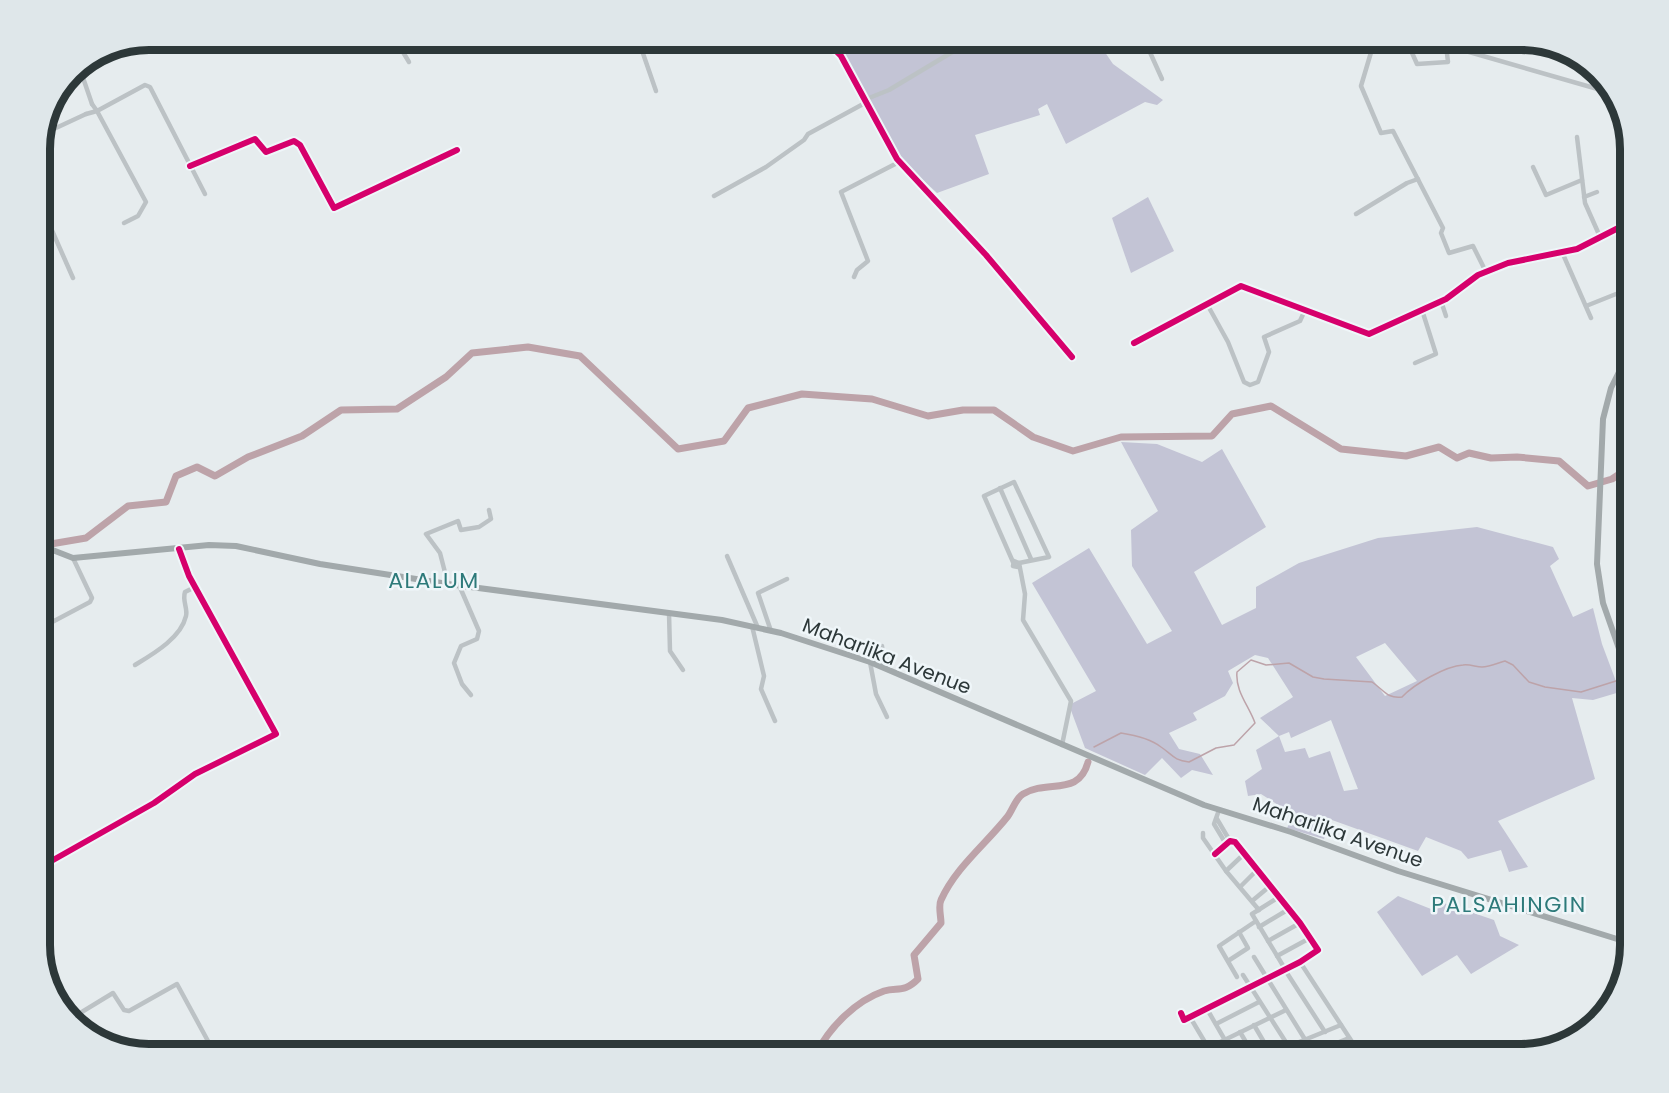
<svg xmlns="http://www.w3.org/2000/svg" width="1669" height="1093" font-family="Poppins,sans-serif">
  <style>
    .green { fill: #c3c4d5; fill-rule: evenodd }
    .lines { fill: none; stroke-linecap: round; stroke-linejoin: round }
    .stream { stroke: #bda3a9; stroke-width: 1.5 }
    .river { stroke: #bda3a9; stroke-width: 7 }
    .minor { stroke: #bcc2c5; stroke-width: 4.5 }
    .major { stroke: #a2a9ab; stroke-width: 6 }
    .cycleway-casing { stroke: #eff6f9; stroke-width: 10 }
    .cycleway { stroke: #d6006c; stroke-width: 6 }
    .labels { text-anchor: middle; stroke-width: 5; stroke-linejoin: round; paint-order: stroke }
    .street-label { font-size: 20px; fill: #2d3839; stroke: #eff6f9 }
    .quarter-label { font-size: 22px; letter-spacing: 1.5px; fill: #2d7a7a; stroke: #eff6f9 }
    .rim { fill: none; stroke: #2d3839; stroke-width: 8 }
  </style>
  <rect width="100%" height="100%" fill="#e6ecee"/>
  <g class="green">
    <path d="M829,39h267l17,25 50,36 -6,5 -12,-3 -79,42 -19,-40 -9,5 2,6 -65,20 14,39 -52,19 -38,-35 -56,-101z"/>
    <path d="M1148,197l26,54 -43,22 -19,-55z"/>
    <path d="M1121,442l36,2 45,18 20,-13 44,78 -72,45 28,53 34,-17v-21l43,-24 79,-25 99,-11 76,20 6,12 -9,7 23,51 20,-9 9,36 18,48 -27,8 -21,-2 23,81 -97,42 30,46 -19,5 -8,-22 -33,9 -7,-8 -35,-14 -8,14 -86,-31 -8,19 -37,-11 7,-13 -33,-21 -13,2 -3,-15 17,-12 -6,-19 23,-14 -19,-18 33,-21 -25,-39 -13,-3 -27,16 5,12 -8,13 -32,17 4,7 -28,13 10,16 21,5 13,21 -21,-5 -11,8 -19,-20 -17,17 -60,-27 -16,-43 27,-14 -64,-108 57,-35 58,96 25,-13 -40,-65 -1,-36 27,-19zM1385,643l32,38 -32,15 -29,-39zM1331,720l27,69 -14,2 -14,-40 -21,7 -4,-10 -20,4 -6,-16 10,-4 2,6z"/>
    <path d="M1398,896l33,13 7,-8 56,19 6,16 19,9 -48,29 -14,-19 -35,21 -45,-64z"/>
  </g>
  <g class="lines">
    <path class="stream" d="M1094,747l27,-14c13,2 30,6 40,14 12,8 12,13 28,15l27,-14 18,-3 21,-22c-6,-17 -20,-32 -18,-51l14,-12 15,5 23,-2 24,14 11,2 48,3c12,8 15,17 30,15 12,-13 44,-31 61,-32 7,-1 13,2 19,2 7,0 16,-4 23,-6l8,4 16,17 16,5 36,5 38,-12"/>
    <g class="river">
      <path d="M39,546l47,-8 42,-32 38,-4 10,-26 21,-9 18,9 33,-19 54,-21 39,-26 56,-1 49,-32 26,-24 56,-6 52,9 98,93 46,-8 24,-33 54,-14 70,5 56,17 35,-6h31l39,27 40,14 48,-14 91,-1 20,-22 39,-8 70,43 65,7 33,-9 18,11 12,-5 22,5 26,-1 42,4 29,25 24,-7 18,-12"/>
      <path d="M816,1054c13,-26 39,-53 68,-63 14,-4 20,2 34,-12l-4,-24 27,-32c0,-7 -3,-17 0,-23 15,-33 45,-56 67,-84 5,-7 8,-18 15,-22 25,-15 56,3 65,-32"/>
    </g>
    <g class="minor">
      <path d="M395,39l14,23"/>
      <path d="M638,39l18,52"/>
      <path d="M824,39l17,17 56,103 89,96 86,102"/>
      <path d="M1144,39l18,40"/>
      <path d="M1375,39l-14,47 20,47 12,-2 50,97 -2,5 8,20 24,-7 13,26"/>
      <path d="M1411,39l-2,7 8,18 31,-2 -2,-17"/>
      <path d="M1424,39l191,55"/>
      <path d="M141,41l4,5"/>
      <path d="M79,66l13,38"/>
      <path d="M864,100l25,-10 85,-51"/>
      <path d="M92,104l5,7 48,-26 5,2 55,107"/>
      <path d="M86,114l11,-3 49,91 -8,14 -14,7"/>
      <path d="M43,134l43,-20"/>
      <path d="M1577,137l8,66 16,36"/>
      <path d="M190,166l65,-27 11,13 28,-11 6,4 34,63 123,-58"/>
      <path d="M1533,167l13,28 36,-15"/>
      <path d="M714,196l52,-29 38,-27 4,-6 57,-31"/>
      <path d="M1584,197l13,-5"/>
      <path d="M39,201l34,77"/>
      <path d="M1356,214l51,-31 11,-4"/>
      <path d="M1562,252l29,66"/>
      <path d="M854,277l3,-7 11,-9 -27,-69 58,-30"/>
      <path d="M1441,301l5,15"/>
      <path d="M1207,304l21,38 16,40 6,3 8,-3 11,-30 -5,-15 36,-16 5,-11"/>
      <path d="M1586,306l30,-12"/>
      <path d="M1134,343l107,-57 128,48 77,-35 32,-24 30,-12 69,-14 53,-27"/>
      <path d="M1415,363l21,-9 -14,-44"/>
      <path d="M1000,488l31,71"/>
      <path d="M727,556l31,72"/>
      <path d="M1013,562l-29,-66 30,-14 35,75 -30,6"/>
      <path d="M1018,567l-5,-1 1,-5 5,2 6,31 -2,26 48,81 -9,44"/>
      <path d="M448,584l-8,-31 -14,-19 32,-13 3,9 18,-3 12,-8 -2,-9"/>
      <path d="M459,585l20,46 -2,8 -16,7 -7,17 8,21 9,11"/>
      <path d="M669,613l1,38 13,19"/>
      <path d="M752,626l12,50 -3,13 14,32"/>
      <path d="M39,629l51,-27 2,-4 -19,-40"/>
      <path d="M771,631l-13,-38 29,-14"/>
      <path d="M882,646l2,22"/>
      <path d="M870,662l6,32 11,23"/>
      <path d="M135,665c18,-11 46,-27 51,-49 2,-8 -4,-15 -1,-24l10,-5"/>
      <path d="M1219,810l-5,14 12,20"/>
      <path d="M1217,819l13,22"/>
      <path d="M1203,833v5l23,33 33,39"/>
      <path d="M39,868l115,-65 41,-29 81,-40 -87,-158 -10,-27"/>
      <path d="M1226,871l18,-17"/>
      <path d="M1240,887l17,-17"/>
      <path d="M1279,897l-27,17 33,55"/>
      <path d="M1252,901l18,-15"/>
      <path d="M1259,927l30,-18"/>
      <path d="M1268,941l32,-18"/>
      <path d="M1277,956l33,-18"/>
      <path d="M1254,957l60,97"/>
      <path d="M1228,961l20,-13 -9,-16"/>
      <path d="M1300,962l60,92"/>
      <path d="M1285,970l40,62"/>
      <path d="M1243,975l46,72"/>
      <path d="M1237,977l-18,-31 37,-25"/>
      <path d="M1207,1009l26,45"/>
      <path d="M1181,1013l3,7 116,-58 18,-12 -18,-27 -65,-81 -5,-1 -15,13"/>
      <path d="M1190,1017l22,37"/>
      <path d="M72,1018l41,-25 11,17 5,1 48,-27 38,70"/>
      <path d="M1216,1024l43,-22"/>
      <path d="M1254,1025l17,29"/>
      <path d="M1240,1032l13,22"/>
      <path d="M1208,1048l78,-38"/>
      <path d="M1270,1054l71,-29"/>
      <path d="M1310,1054l39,-16"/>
    </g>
    <g class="major">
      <path d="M1630,350l-19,38 -8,31 -6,145 6,39 27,77"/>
      <path d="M39,529l11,20 23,9 136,-13 27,1 84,18 128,20 274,36 59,13 89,29 334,143 87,27 107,39 232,72"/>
    </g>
    <g class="cycleway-casing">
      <g id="cycleway">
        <path d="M824,39l17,17 56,103 89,96 86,102"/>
        <path d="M190,166l65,-27 11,13 28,-11 6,4 34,63 123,-58"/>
        <path d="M1134,343l107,-57 128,48 77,-35 32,-24 30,-12 69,-14 53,-27"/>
        <path d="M39,868l115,-65 41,-29 81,-40 -87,-158 -10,-27"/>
        <path d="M1181,1013l3,7 116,-58 18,-12 -18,-27 -65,-81 -5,-1 -15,13"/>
      </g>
    </g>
    <use href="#cycleway" class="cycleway"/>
  </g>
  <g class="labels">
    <g class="street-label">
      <text transform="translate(887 656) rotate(21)" y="7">Maharlika Avenue</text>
      <text transform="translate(1338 832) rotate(19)" y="7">Maharlika Avenue</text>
    </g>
    <g class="quarter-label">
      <text x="434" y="588">ALALUM</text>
      <text x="1509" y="912">PALSAHINGIN</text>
    </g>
  </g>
  <path d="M0 0H1669V1093H0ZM149 50H1521A99 99 0 0 1 1620 149V945A99 99 0 0 1 1521 1044H149A99 99 0 0 1 50 945V149A99 99 0 0 1 149 50Z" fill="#dfe7ea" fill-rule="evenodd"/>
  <path class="rim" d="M149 50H1521A99 99 0 0 1 1620 149V945A99 99 0 0 1 1521 1044H149A99 99 0 0 1 50 945V149A99 99 0 0 1 149 50Z"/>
</svg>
